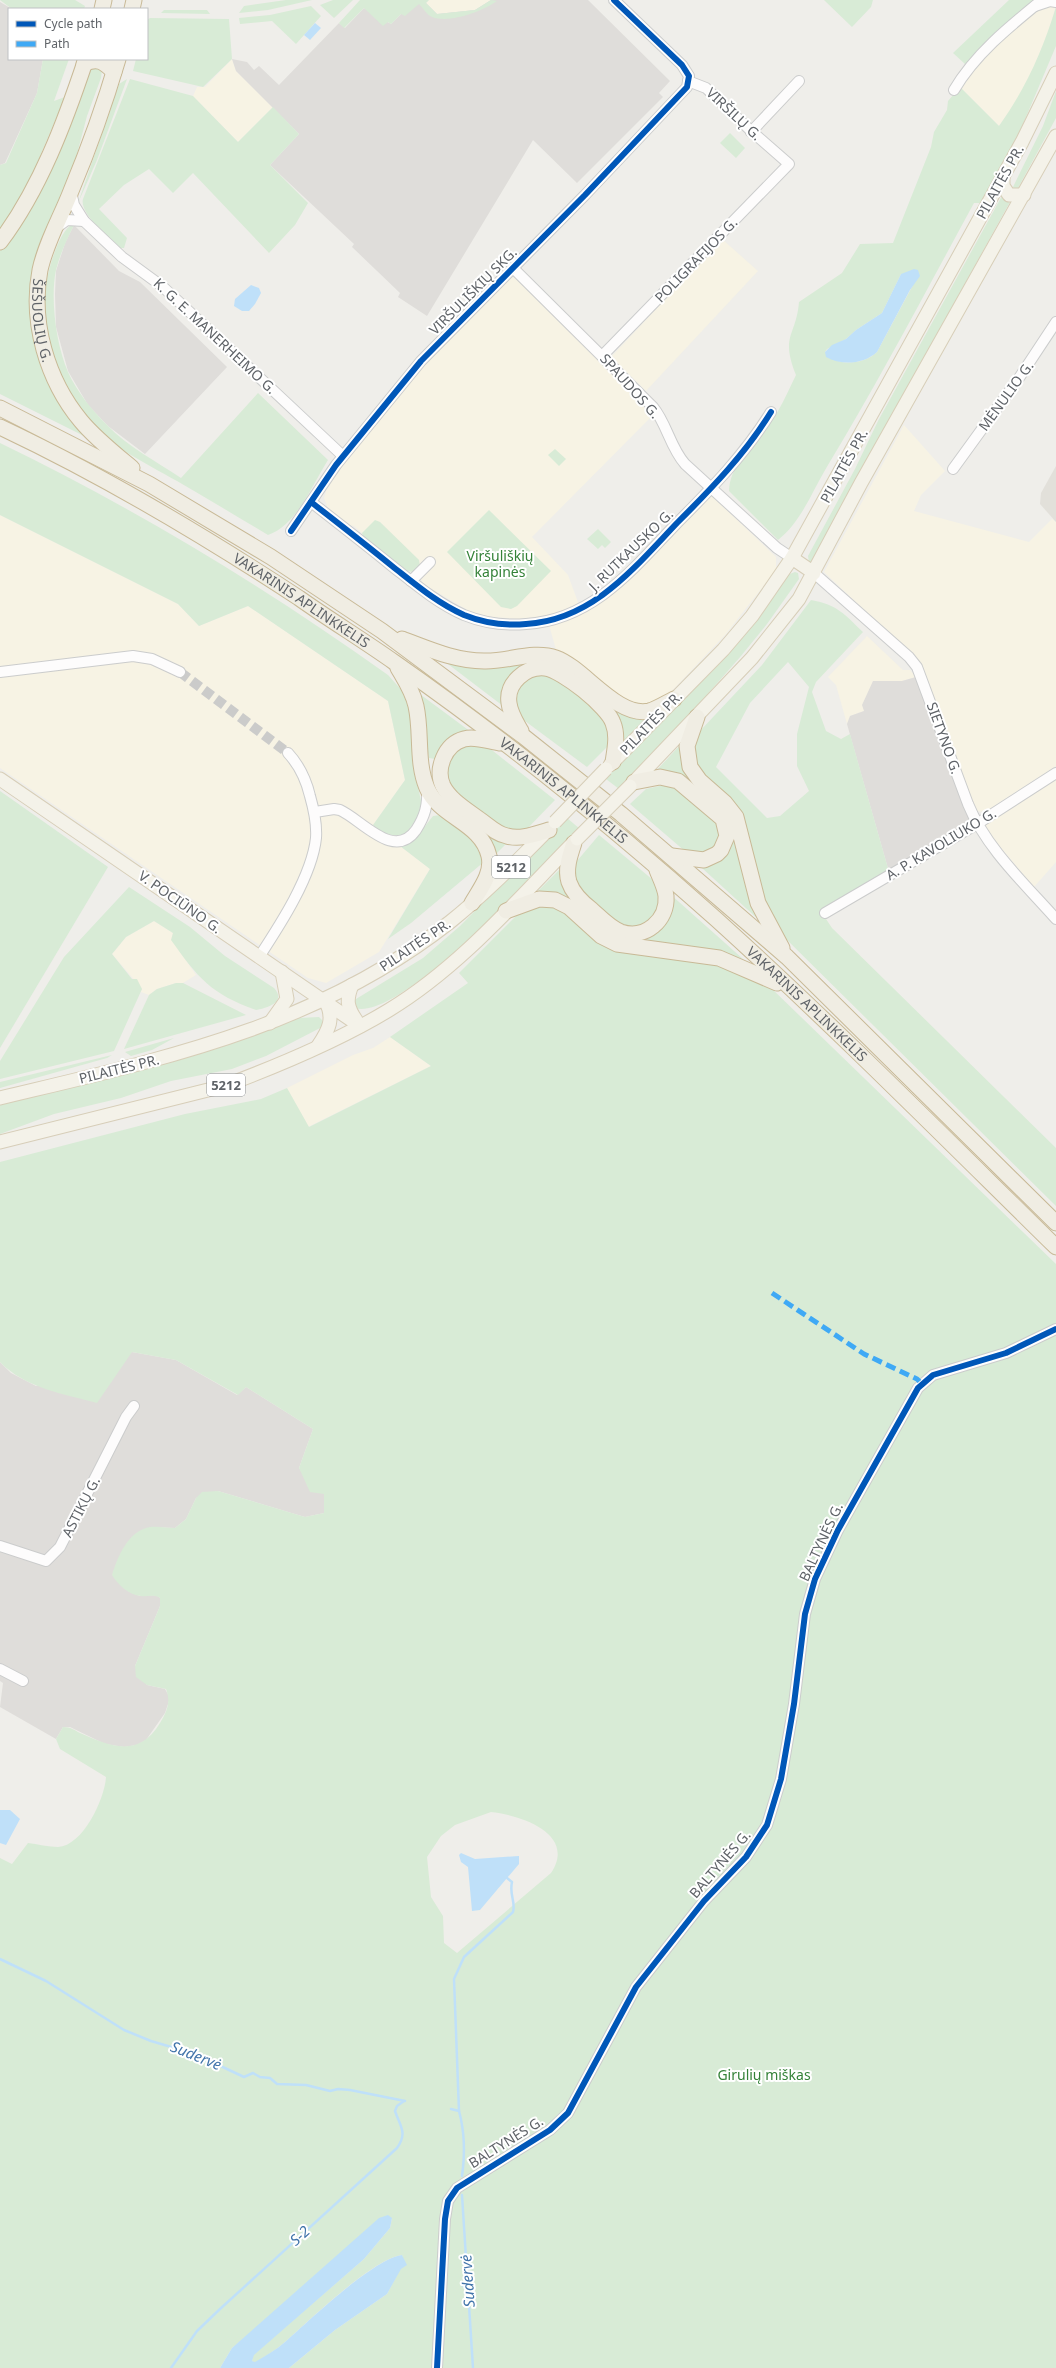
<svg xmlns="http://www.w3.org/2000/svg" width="1056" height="2368" font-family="'Noto Sans',sans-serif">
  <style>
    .commercial { fill: #f7f3e4 }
    .industrial { fill: #dfddda }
    .education { fill: #e2e0da }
    .green { fill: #d8ebd6; fill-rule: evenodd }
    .water { fill: #bfe0f9 }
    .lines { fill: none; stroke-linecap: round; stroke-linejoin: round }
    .stream { stroke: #bfe0f9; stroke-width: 2.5 }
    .minor-tunnel { stroke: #cbcbca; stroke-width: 10; stroke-dasharray: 10 5; stroke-linecap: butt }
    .minor-casing { stroke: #cbcccc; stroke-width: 12 }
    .major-casing { stroke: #d7ceb8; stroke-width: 15 }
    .highway-casing { stroke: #c8b996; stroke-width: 17 }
    .minor { stroke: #fdfcfc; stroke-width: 10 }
    .major { stroke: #f4f2e9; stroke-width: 13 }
    .highway { stroke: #f0ede3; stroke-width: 15 }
    .major-bridge-casing { stroke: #d7ceb8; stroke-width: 15; stroke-linecap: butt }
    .major-bridge { stroke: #f4f2e9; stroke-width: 13 }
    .quiet { stroke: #3fa9f5; stroke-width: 5; stroke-dasharray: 10 5; stroke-linecap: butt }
    .cycleway-casing { stroke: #fff; stroke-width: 8 }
    .cycleway { stroke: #0057b8; stroke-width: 6 }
    .labels { text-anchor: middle; stroke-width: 4; stroke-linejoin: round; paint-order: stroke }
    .shield { fill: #fff; stroke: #8f9295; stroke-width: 1 }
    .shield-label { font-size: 13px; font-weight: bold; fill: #5f6368 }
    .street-label { font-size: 14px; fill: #5f6368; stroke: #fff }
    .park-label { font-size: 14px; fill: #348238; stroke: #fff }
    .water-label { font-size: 15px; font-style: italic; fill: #4174aa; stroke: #fff }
  </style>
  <rect width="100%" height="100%" fill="#efeeea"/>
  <g class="commercial">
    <path d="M429,0h62l-16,10 -38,4 -11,-11z"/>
    <path d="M1056,5l-8,29 -18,42 -11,22 -20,28 -39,-39 12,-18 28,-28 42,-35z"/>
    <path d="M232,59l4,12 37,36 -35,35 -45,-46 4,-9h8z"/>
    <path d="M722,239l36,32 -112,120 -35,-34z"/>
    <path d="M514,277l7,3 131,136 -120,121 36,38 11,30 -32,11 -29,3 -25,-2 -22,-5 -48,-28 -2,-5 3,-4 -44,-53 -18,11 -8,-7 -6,-1 -20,-17 -4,-10 4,-13 18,-25 53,-67 34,-38 76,-76z"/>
    <path d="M904,425l41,46 -24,24 -7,16 115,31 23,-23 4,3v244l-71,46 -9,-1 -71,-162 -81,-77z"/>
    <path d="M712,496l64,61v13l-51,65 -60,63 -9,6h-27l-72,-51 -8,-28 35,-13 26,-17z"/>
    <path d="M0,515l178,89 21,22 49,-20 140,95 17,79 -32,45 57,44 -51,83 -53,31 -18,-5 -308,-210z"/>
    <path d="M867,636l36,34h7l6,7 -14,4h-29l-9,30 -14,5 -3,8 -11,-39 -8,-8z"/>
    <path d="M1056,779v83l-22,25 -50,-59 3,-4z"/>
    <path d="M154,921l19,12 -1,7 24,35 -13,8h-7l-19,6 -8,6 -8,-3 1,-3 -30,-35 14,-17z"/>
    <path d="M390,1037l41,29 -123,61 -21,-39 66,-33 20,-7z"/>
  </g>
  <g class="industrial">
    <path d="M423,0l14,14 38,-4 16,-10h97l82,81 -11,12 4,4 -86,86 -44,-43 -106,176 -29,-19 2,-4 -48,-46 2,-3 -84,-79 29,-31 -63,-63 -4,-12 15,3 7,8 5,-4 20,19 60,-62 6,5 19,-20 27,16 10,-10z"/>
    <path d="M0,2l12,7h-3v50h34l-6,34 -32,70 -5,2z"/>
    <path d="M74,225l45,46 21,11 87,85 -82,87 -37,-28 -20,-21 -20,-34 -12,-44 -1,-33 1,-23 9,-28z"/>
    <path d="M916,677l53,140 -1,4 -79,51 -42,-148 3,-8 14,-5 -2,-6 11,-24h29z"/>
    <path d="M132,1352l44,8 61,35 9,-8 67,42 -14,39 25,26v19l-19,4 -87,-26 -22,7 -10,21 -11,9 -25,-1 -22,64 12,5 17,-1 3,3v8l-25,60 12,19 18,4 5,9 -5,15 -19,27 -9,5 -13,2 -19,-3 -35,-17h-7l-7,12 -56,-32 3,-24 -3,-2v-319l11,11 25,13z"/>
  </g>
  <path class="education" d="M1056,466v56l-16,-18 1,-11z"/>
  <g class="green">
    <path d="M0,0h75l10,6 -1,3h-72z"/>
    <path d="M286,0h26l-44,10 -29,3 5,-7z"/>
    <path d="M333,0h20l-19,18 -14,-13z"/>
    <path d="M360,0h69l-3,3 11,11 38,-4 16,-10 6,1c-14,10 -48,23 -65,16 -5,-2 -9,-9 -13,-13l-14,12 -4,-2 -10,10 -3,-2 -5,4 -19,-18 -20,20 -5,-5z"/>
    <path d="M824,0h49l-2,7 -19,20z"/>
    <path d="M1009,0h28l-25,19 -47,45 -12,-11z"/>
    <path d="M311,6l10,10 -25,28 -24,-23 -32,3 -1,-6 31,-3z"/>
    <path d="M1056,7v39l-46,109 -27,48h-9c-48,88 -94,176 -146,262 -16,26 -26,56 -50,75l-49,-49c1,-31 34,-55 49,-80 7,-12 12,-24 18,-36 -16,-40 0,-38 3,-73l43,-29 18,-29 33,-1 38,-96 3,-15 13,-22 1,-9 12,-14 39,39c27,-38 43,-74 57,-119zM901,274l12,11 -36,67c-9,9 -26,13 -39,9 -5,-1 -9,-6 -13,-9l2,-3 19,-10 10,-9 26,-17z"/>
    <path d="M164,10h43l3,4 -49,-1z"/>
    <path d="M150,18l79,1 3,40 -29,28 -70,-16 3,-12h11v-39z"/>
    <path d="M43,59h26l-15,42 11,-4 -41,97 -24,40v-69l6,-2 31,-70z"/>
    <path d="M92,66l10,3 -1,9 -14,38 -14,53 -28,67 -8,101 55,103 -92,-46v-143l9,-13z"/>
    <path d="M127,79l-30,81 -19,43 41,-119z"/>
    <path d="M130,79l63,17 45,46 35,-35 26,27 -29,31 38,38 -13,22 -26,28 -76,-80 -20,20 -24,-24 -25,16 -25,24 28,29 -3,10h-5c-10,-10 -40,-35 -36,-49z"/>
    <path d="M1056,91v27l-38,70 -2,2 -4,-1 31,-63z"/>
    <path d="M730,133l15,15 -9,10 -16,-15z"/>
    <path d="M1003,194l8,6 -199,362h-3l-1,-6 47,-87 23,-48z"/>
    <path d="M73,224l1,1c-7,14 -14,29 -18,45 -6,28 0,75 12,102 9,20 24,38 39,53 21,22 49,36 74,53l77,-85 70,67c-16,25 -31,65 -60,75 -30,-18 -60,-36 -91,-54 -32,-18 -67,-35 -92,-62 -33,-36 -47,-93 -38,-139 2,-13 13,-51 26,-56z"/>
    <path d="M0,443c136,66 265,144 388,232l18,20 4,11 5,68 7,31 -4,12 -11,15 -6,4 -17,-2 -11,-9 32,-45 -17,-79 -140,-95 -49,20 -21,-22 -178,-89z"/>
    <path d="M555,449l11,10 -7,7 -11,-11z"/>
    <path d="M489,510l62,61 -34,35 -6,3 -10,-2 -54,-55z"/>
    <path d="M375,520l5,2 39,38 1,6 -7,6 -7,-1 -42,-33 -2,-5z"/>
    <path d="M598,529l13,13 -6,6 -3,-3 -4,4 -11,-10z"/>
    <path d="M795,572l3,1 1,6 -32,45 -26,32 -85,97 -37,36 -13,-10 181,-204z"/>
    <path d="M811,600c27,5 33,14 52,32l-47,50 -4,10 14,39 15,8 9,-5 39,138 -69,38 12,18 224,220v58l-273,-270 -15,-21 -23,-82 -48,-64 -5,-19 7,-18 63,-67zM788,662l21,25 -12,47v32l12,25 -29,25 -13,2 -51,-51 34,-64z"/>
    <path d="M540,660l107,56 -1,3 -25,26 -2,-21 -77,-62 -39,44 -59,-45z"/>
    <path d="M538,673l17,3 52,43 4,24 -24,24 -66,-49 -6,-7 1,-25z"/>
    <path d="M417,692l54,40 -33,21 -3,6 -6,-1z"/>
    <path d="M682,743l1,18 9,18 37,37 23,84 7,20 -57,-52v-2c10,0 20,-7 25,-16 16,-28 -22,-61 -45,-73 -8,-5 -19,-2 -26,-6z"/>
    <path d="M464,744l24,3 67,53 -32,33 -17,-2 -49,-36 -11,-15 3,-24z"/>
    <path d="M673,783l43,34 5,24 -14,14 -21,-3 -56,-48 16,-15z"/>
    <path d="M0,791l108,76 -108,181z"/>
    <path d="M441,815l31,21 13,25 -74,62 -23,16 42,-70 -30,-23 15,-7 18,-23z"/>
    <path d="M567,818l13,11c-32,34 -181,194 -225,179l-1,-7 2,-2 67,-41 37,-32z"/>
    <path d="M478,825l30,17 -13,13z"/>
    <path d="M599,835l54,45 8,19 -7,19 -16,10 -18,-2 -42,-37 -5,-18 4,-10z"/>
    <path d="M563,866v15l75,58 32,-45 73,65 -15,-5 -102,-12 -91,-48z"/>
    <path d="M129,887l61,40 35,29 49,32c13,14 -7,20 -18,22 -45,-16 -58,-32 -85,-70l2,-7 -19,-12 -28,16 -14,17 20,25h5l5,10 -28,62 -114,28v-18l64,-104z"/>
    <path d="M554,905l49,38 117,20 48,22 288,279v1104h-767l46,-38 52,-36 17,-32 -2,-7c-30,4 -93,66 -117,87 -9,8 -20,14 -30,21l-3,-2 1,-6 111,-96 26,-31 2,-10 -160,130 -12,20h-220v-510l12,6 16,-21c9,1 21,4 30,4 25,-1 47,-49 48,-70l-46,-28 -4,-10 7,-12c8,0 11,3 17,6 31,14 59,25 80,-10 7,-12 11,-21 6,-34l-19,-4 -11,-8 -1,-11 25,-60v-8c-6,-4 -12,-1 -19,-2 -12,-1 -23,-11 -29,-21 6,-19 16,-44 38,-48 8,-1 18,1 25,1l11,-9 10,-21 6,-6 16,-1 87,26 19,-4v-19l-14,-2 -11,-24 14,-39 -67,-42 -8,8 -62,-35 -44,-8 -35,51c-33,-9 -72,-15 -97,-41v-200l185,-48 76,-15 26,-11 22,39 122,-61 -41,-29 78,-54 -9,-10 66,-66zM491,1812c30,3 86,22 60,61l-94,80 -13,-10 -1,-27 -12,-19 -4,-40 14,-21 14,-11z"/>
    <path d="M176,983h7l63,32 -122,34 25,-54 8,-6z"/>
    <path d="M319,1017l3,3v7l-56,29 -34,13 -61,12 -50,17 -67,16 -54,20v-30l215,-55 84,-31z"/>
    <path d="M174,1038l-22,12 -21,6 -6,-4z"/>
    <path d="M112,1055l-5,3 -107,30v-6z"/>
  </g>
  <g class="water">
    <path d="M315,23l6,5 -11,12 -6,-5z"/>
    <path d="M914,269l4,1 2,6 -10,14 -33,62c-13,12 -35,14 -51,5l-1,-5 7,-7 14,-6 10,-9 26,-17 19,-39z"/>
    <path d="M251,285l8,3 2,5 -6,11 -6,7h-7l-8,-5 1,-7z"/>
    <path d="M0,1810h10l10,9 -14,26 -6,-2z"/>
    <path d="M461,1853l14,6 44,-3v8l-39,46 -8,1 -4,-44 -7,-5 -2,-7z"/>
    <path d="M388,2215l4,3 -2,10 -26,31 -110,96 -2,6 3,1c10,-6 21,-12 30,-20 24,-21 88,-83 117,-87l5,10 -6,4 -14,25 -52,36 -46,38h-69l12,-20 147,-130z"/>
  </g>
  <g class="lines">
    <g class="stream">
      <path d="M0,1959l46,22 78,49 27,11 44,13 49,23 9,-4 7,4 10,1 7,6 29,1 24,6 8,-2 12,1 55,11"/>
      <path d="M451,2109l8,2c6,22 6,44 3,65"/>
      <path d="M459,2111l-5,-132 10,-22 49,-45c3,-10 -4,-17 -1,-30l-5,-4"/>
      <path d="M462,2195l11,173"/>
      <path d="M462,2285l6,4"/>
      <path d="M171,2368l26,-37 23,-22 177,-161c11,-15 3,-22 -2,-37l2,-5 7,-5"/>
    </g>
    <path class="minor-tunnel" d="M180,672l108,81"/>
    <g class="minor-casing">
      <g id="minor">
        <path d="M1035,6l15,-5 6,1"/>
        <path d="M954,90c21,-36 56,-64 88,-90"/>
        <path d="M751,132l48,-51"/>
        <path d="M71,191l3,14 10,16 38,36 41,30 180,169"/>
        <path d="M56,228l11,-8 17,1"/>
        <path d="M513,268l140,139c14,17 17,40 32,57l92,84 15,10"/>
        <path d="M603,355l186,-191 -40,-35 -43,-41 -18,-7"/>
        <path d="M953,469l66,-91 37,-56"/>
        <path d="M311,502c27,21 54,42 81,64 23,18 45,37 72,49 20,8 41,11 62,9 67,-4 108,-56 151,-101 35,-35 68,-69 94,-111"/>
        <path d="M291,531l45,-66 85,-104 164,-166 102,-108 2,-11 -7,-11 -68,-65"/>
        <path d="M814,573l95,84 8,10 51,137c18,44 57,80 88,115"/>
        <path d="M411,581l19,-19"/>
        <path d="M0,672l133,-16 19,3 28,13"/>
        <path d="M315,812l19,-3 6,1c22,10 54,51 76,20 9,-14 12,-25 11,-41"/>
        <path d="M825,913l152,-89 79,-51"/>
        <path d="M259,957c21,-32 53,-81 57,-119 1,-14 -2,-28 -6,-42 -4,-17 -10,-30 -22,-43"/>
        <path d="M0,1546l46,15 14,-14 66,-130 8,-11"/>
        <path d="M0,1669l23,12"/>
        <path d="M437,2368l8,-149 3,-18 9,-13 93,-58 18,-17 68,-126 68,-86 42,-44 21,-32 14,-46 13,-75 11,-90 10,-35 23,-49 80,-142 15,-13 73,-22 50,-24"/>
      </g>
    </g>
    <g class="major-casing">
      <g id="major">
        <path d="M1003,177v9l6,9h15"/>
        <path d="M792,558l22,15"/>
        <path d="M610,765l113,-115 29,-34 40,-58 230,-416 34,-69"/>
        <path d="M0,779l360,247"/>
        <path d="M631,785l121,-127 47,-59 62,-116 195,-347"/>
        <path d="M352,985c-6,15 -5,22 4,35"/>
        <path d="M270,1023l17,-24 -5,-27"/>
        <path d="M318,1046c11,-16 17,-28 7,-46"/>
        <path d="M0,1098c162,-39 315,-70 450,-176 35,-28 66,-60 98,-92"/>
        <path d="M0,1142l224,-56c56,-21 114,-45 165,-76 71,-43 128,-110 186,-169"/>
      </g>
    </g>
    <g class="highway-casing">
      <g id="highway">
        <path d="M102,9l2,-9"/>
        <path d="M132,9l2,-9"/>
        <path id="s1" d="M118,59c-13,44 -29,89 -47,132 -10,26 -25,51 -31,79 -10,52 7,110 41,151 14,17 33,32 51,47"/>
        <path d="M84,64c14,-7 20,-2 30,8"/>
        <path d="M0,242c40,-53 65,-120 86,-183"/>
        <path d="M0,408l149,76 122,73 111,74 141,105 98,78 166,143 269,266"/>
        <path id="s2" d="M0,427c104,49 203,108 299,171 31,22 64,42 95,64 112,78 220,166 322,257 117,106 228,218 340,328"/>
        <path d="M402,639c27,10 53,22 82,22 23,1 49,-11 72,-3 28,10 61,60 93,53 8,-2 17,-8 25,-12"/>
        <path d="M398,668c7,12 15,24 18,38 6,27 0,56 11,82 13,30 54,34 62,68 4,17 -9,33 -17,47"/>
        <path d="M697,717l-10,29 3,21 10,14 25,22 11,14 22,86 24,45"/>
        <path d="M521,731c-5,-9 -11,-18 -12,-28 -3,-20 17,-37 36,-35 17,2 63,39 68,55 5,12 2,26 0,39"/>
        <path d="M500,743c-12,-2 -25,-7 -36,-4 -19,5 -29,30 -21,47 7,14 24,24 36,33 9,6 17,15 28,17 14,4 28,-2 42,-6"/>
        <path d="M634,782l26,-5 18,4 45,38 4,17 -6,14 -4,4 -13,6 -32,-4"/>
        <path d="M574,843c-4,12 -9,26 -5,39 4,12 14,21 23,28 9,8 18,18 29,22 24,8 47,-12 45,-36 -1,-9 -6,-18 -9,-26"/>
        <path d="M506,911l33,-12 16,1 14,7 32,29 16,8 102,14 58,25"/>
      </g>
    </g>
    <use href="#minor" class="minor"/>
    <use href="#major" class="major"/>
    <use href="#highway" class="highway"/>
    <g class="major-bridge-casing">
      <g id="major-bridge">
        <path d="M555,822l51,-53"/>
        <path d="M577,839l53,-53"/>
      </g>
    </g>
    <use href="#major-bridge" class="major-bridge"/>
    <path class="quiet" d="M772,1293l92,61 53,25 5,5"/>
    <g class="cycleway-casing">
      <g id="cycleway">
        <path d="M311,502c27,21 54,42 81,64 23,18 45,37 72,49 20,8 41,11 62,9 67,-4 108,-56 151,-101 35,-35 68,-69 94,-111"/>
        <path d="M291,531l45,-66 85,-104 164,-166 102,-108 2,-11 -7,-11 -68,-65"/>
        <path d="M437,2368l8,-149 3,-18 9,-13 93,-58 18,-17 68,-126 68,-86 42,-44 21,-32 14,-46 13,-75 11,-90 10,-35 23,-49 80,-142 15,-13 73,-22 50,-24"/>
      </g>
    </g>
    <use href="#cycleway" class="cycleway"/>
  </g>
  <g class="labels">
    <g class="shield">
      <rect x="492" y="856" width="38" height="22" rx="3"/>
      <rect x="207" y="1074" width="38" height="22" rx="3"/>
    </g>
    <g class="shield-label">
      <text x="511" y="872">5212</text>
      <text x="226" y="1090">5212</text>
    </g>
    <g class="street-label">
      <text transform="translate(734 114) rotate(43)" y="5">VIRŠILŲ G.</text>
      <text transform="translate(1000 182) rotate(-61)" y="5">PILAITĖS PR.</text>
      <text transform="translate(696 260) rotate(-46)" y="5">POLIGRAFIJOS G.</text>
      <text transform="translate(473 291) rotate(-45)" y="5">VIRŠULIŠKIŲ SKG.</text>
      <text dy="5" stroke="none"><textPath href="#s1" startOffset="276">ŠEŠUOLIŲ G.</textPath></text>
      <text transform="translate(215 336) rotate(43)" y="5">K. G. E. MANERHEIMO G.</text>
      <text transform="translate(630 386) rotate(48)" y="5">SPAUDOS G.</text>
      <text transform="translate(1006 396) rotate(-54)" y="5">MĖNULIO G.</text>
      <text transform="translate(844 466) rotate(-61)" y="5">PILAITĖS PR.</text>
      <text transform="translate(631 550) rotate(-44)" y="5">J. RUTKAUSKO G.</text>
      <text dy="5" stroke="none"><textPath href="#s2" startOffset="348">VAKARINIS APLINKKELIS</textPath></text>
      <text transform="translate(651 723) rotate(-46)" y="5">PILAITĖS PR.</text>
      <text transform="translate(944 738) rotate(70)" y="5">SIETYNO G.</text>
      <text dy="5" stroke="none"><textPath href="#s2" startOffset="672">VAKARINIS APLINKKELIS</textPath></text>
      <text transform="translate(941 844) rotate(-31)" y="5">A. P. KAVOLIUKO G.</text>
      <text transform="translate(180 902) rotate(35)" y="5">V. POCIŪNO G.</text>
      <text transform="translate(415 945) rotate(-34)" y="5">PILAITĖS PR.</text>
      <text dy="5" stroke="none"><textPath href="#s2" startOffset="996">VAKARINIS APLINKKELIS</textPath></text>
      <text transform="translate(119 1069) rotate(-14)" y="5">PILAITĖS PR.</text>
      <text transform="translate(81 1507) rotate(-63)" y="5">ASTIKŲ G.</text>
      <text transform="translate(821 1542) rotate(-65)" y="5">BALTYNĖS G.</text>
      <text transform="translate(720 1864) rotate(-49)" y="5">BALTYNĖS G.</text>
      <text transform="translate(506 2142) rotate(-32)" y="5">BALTYNĖS G.</text>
    </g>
    <g class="park-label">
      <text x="500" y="561">Viršuliškių<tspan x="500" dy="16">kapinės</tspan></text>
      <text x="764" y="2080">Girulių miškas</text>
    </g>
    <g class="water-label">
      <text transform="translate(196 2056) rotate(22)" y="5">Sudervė</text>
      <text transform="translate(300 2236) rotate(-42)" y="5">S-2</text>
      <text transform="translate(468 2281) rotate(-94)" y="5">Sudervė</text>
    </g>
  </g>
  <rect x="8" y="8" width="140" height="52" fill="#ffffff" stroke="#bfc1c3"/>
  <rect x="16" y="21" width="20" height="6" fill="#0057b8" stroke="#bfc1c3"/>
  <text x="44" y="28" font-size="12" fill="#5f6368">Cycle path</text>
  <rect x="16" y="41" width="20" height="6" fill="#3fa9f5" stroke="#bfc1c3"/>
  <text x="44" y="48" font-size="12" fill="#5f6368">Path</text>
</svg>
